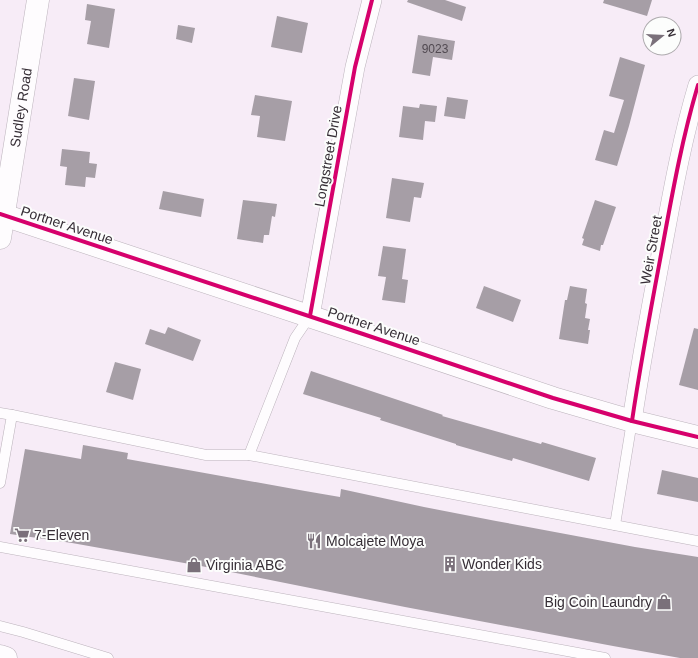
<svg xmlns="http://www.w3.org/2000/svg" width="698" height="658" font-family="Arial,sans-serif">
  <style>
    .building { fill: #a69ea6 }
    .lines { fill: none; stroke-linecap: round; stroke-linejoin: round }
    .service-casing { stroke: #bcb3bc; stroke-width: 11 }
    .minor-casing { stroke: #bcb3bc; stroke-width: 20 }
    .tertiary-casing { stroke: #bcb3bc; stroke-width: 23 }
    .primary-casing { stroke: #bcb3bc; stroke-width: 23 }
    .service { stroke: #fefcfe; stroke-width: 10 }
    .minor { stroke: #fefcfe; stroke-width: 19 }
    .tertiary { stroke: #fefcfe; stroke-width: 22 }
    .primary { stroke: #fefcfe; stroke-width: 22 }
    .cycleway-casing { stroke: #fcfdfc; stroke-width: 6 }
    .cycleway { stroke: #d6006c; stroke-width: 4 }
    .labels { text-anchor: middle; stroke-width: 4; stroke-linejoin: round; paint-order: stroke }
    .number-label { font-size: 12px; fill: #524a52 }
    .street-label { font-size: 14px; fill: #362e36; stroke: #fcfdfc }
    .poi-label { font-size: 14px; fill: #362e36; stroke: #fcfdfc; text-anchor: start }
  </style>
  <rect width="100%" height="100%" fill="#f7ecf7"/>
  <g class="building">
    <path d="M408,0h37l21,7 -4,14 -55,-19z"/>
    <path d="M604,0h48l-5,16 -44,-13z"/>
    <path d="M87,4l28,5 -6,39 -22,-4 4,-23 -6,-1z"/>
    <path d="M277,16l31,7 -6,30 -31,-6z"/>
    <path d="M178,25l17,3 -3,15 -16,-4z"/>
    <path d="M418,35l37,6 -3,19 -19,-3 -3,19 -18,-3z"/>
    <path d="M620,57l25,8 -16,61 -12,40 -22,-6 9,-30 10,3 10,-33 -15,-4z"/>
    <path d="M74,78l21,3 -6,39 -21,-4z"/>
    <path d="M255,95l37,6 -7,40 -28,-4 3,-21 -9,-1z"/>
    <path d="M447,97l21,3 -3,19 -21,-3z"/>
    <path d="M420,104l17,2 -2,16 -10,-1 -2,19 -24,-3 4,-31 16,2z"/>
    <path d="M62,149l28,3 -1,11 8,1 -2,14 -9,-1 -1,10 -20,-2 2,-18 -7,-1z"/>
    <path d="M392,178l32,5 -3,15 -7,-1 -4,25 -24,-4z"/>
    <path d="M163,191l41,8 -3,18 -42,-8z"/>
    <path d="M243,200l34,4 -2,13 -3,-1 -3,19h-5l-1,8 -26,-4z"/>
    <path d="M595,200l21,7 -13,38h-2l-1,6 -18,-6 2,-6 -2,-1z"/>
    <path d="M383,246l23,3 -4,30 6,1 -3,23 -23,-3 4,-23 -8,-1z"/>
    <path d="M484,286l37,14 -8,22 -37,-14z"/>
    <path d="M570,286l17,3 -2,14 2,1 -2,14 5,1 -2,11h2l-2,14 -29,-5 6,-39h2z"/>
    <path d="M168,327l33,13 -8,21 -48,-17 5,-15 15,5z"/>
    <path d="M694,328l4,1v61l-19,-5z"/>
    <path d="M115,362l26,7 -8,31 -27,-8z"/>
    <path d="M311,371l132,44 -1,1 99,28 1,-2 54,16 -7,23 -76,-23 -1,3 -56,-16v-1l-76,-24 1,-2 -78,-24z"/>
    <path d="M83,445l45,8 -1,6 178,32 35,6 1,-8 83,18 72,14 139,26 63,10v101h-18l-67,-12 -208,-39 -204,-41 -129,-23 -62,-9 15,-85 56,10z"/>
    <path d="M662,470l36,8v24l-41,-8z"/>
  </g>
  <g class="lines">
    <g class="service-casing">
      <g id="service">
        <path d="M0,413l12,2 -12,68"/>
        <path d="M12,415l194,40h43l449,86"/>
        <path d="M249,455l46,-117 15,-22"/>
        <path d="M615,525l17,-104"/>
        <path d="M0,547l605,111"/>
        <path d="M0,626l23,6 85,26"/>
      </g>
    </g>
    <g class="minor-casing">
      <g id="minor">
        <path d="M310,316l45,-249 17,-67"/>
        <path d="M632,421c8,-54 18,-108 28,-161 11,-59 21,-118 38,-175"/>
      </g>
    </g>
    <g class="tertiary-casing">
      <g id="tertiary">
        <path d="M0,214l363,120 190,64 79,23 66,16"/>
        <path d="M0,656l6,2"/>
      </g>
    </g>
    <g class="primary-casing">
      <g id="primary">
        <path id="s1" d="M0,238l38,-238"/>
      </g>
    </g>
    <use href="#service" class="service"/>
    <use href="#minor" class="minor"/>
    <use href="#tertiary" class="tertiary"/>
    <use href="#primary" class="primary"/>
    <g class="cycleway-casing">
      <g id="cycleway">
        <path d="M0,214l363,120 190,64 79,23 66,16"/>
        <path d="M310,316l45,-249 17,-67"/>
        <path d="M632,421c8,-54 18,-108 28,-161 11,-59 21,-118 38,-175"/>
      </g>
    </g>
    <use href="#cycleway" class="cycleway"/>
  </g>
  <defs>
    <g id="supermarket-bare" transform="scale(1.2)"><path d="M-6-5.5h2.5l.6 2H6L4.5 2H-2.5L-4.4-4H-6ZM-1.5 3.2a1.3 1.3 0 1 0 .1 0ZM3 3.2a1.3 1.3 0 1 0 .1 0Z" fill="#7a707a" stroke="#fcfdfc" stroke-width="2.5" paint-order="stroke"/></g>
    <g id="restaurant-bare" transform="scale(1.2)"><path d="M-5-6h1v4h1v-4h1v4h1v-4h1v5L-1.5 .5V6h-2V.5L-5-1ZM5-6V6H3V1.5H1.5Q1.5-4 5-6Z" fill="#7a707a" stroke="#fcfdfc" stroke-width="2.5" paint-order="stroke"/></g>
    <g id="building-bare" transform="scale(1.2)"><path d="M-4-6H4V6H1V3H-1V6H-4ZM-2.5-4.3h1.7v1.8h-1.7ZM.8-4.3h1.7v1.8H.8ZM-2.5-1h1.7V.8h-1.7ZM.8-1h1.7V.8H.8Z" fill="#7a707a" stroke="#fcfdfc" stroke-width="2.5" paint-order="stroke"/></g>
    <g id="shop-bare" transform="scale(1.2)"><path d="M-5-2.5h2.3a2.7 3.5 0 0 1 5.4 0H5L5.5 6h-11ZM-1.5-2.5h3a1.5 2.3 0 0 0-3 0Z" fill="#7a707a" stroke="#fcfdfc" stroke-width="2.5" paint-order="stroke"/></g>
  </defs>
  <g fill-rule="evenodd">
    <use href="#supermarket-bare" x="22" y="535"/>
    <use href="#restaurant-bare" x="314" y="541"/>
    <use href="#building-bare" x="450" y="564"/>
    <use href="#shop-bare" x="194" y="565"/>
    <use href="#shop-bare" x="664" y="602"/>
  </g>
  <g class="labels">
    <g class="number-label">
      <text x="435" y="53">9023</text>
    </g>
    <g class="street-label">
      <text dy="5" stroke="none"><textPath href="#s1" startOffset="132">Sudley Road</textPath></text>
      <text transform="translate(328 156) rotate(-80)" y="5">Longstreet Drive</text>
      <text transform="translate(67 225) rotate(18)" y="5">Portner Avenue</text>
      <text transform="translate(651 250) rotate(-80)" y="5">Weir Street</text>
      <text transform="translate(374 326) rotate(18)" y="5">Portner Avenue</text>
    </g>
    <g class="poi-label">
      <text x="34" y="540">7-Eleven</text>
      <text x="326" y="546">Molcajete Moya</text>
      <text x="462" y="569">Wonder Kids</text>
      <text x="206" y="570">Virginia ABC</text>
      <text x="652" y="607" text-anchor="end">Big Coin Laundry</text>
    </g>
  </g>
  <g transform="translate(662 36) rotate(72)"><circle r="19" fill="#fcfdfc" stroke="#adaaad"/>
  <path d="M0-3L7 15L0 10L-7 15Z" fill="#7a707a"/>
  <text y="-6" font-size="11" font-weight="bold" text-anchor="middle" fill="#362e36">N</text>
  </g>
</svg>
